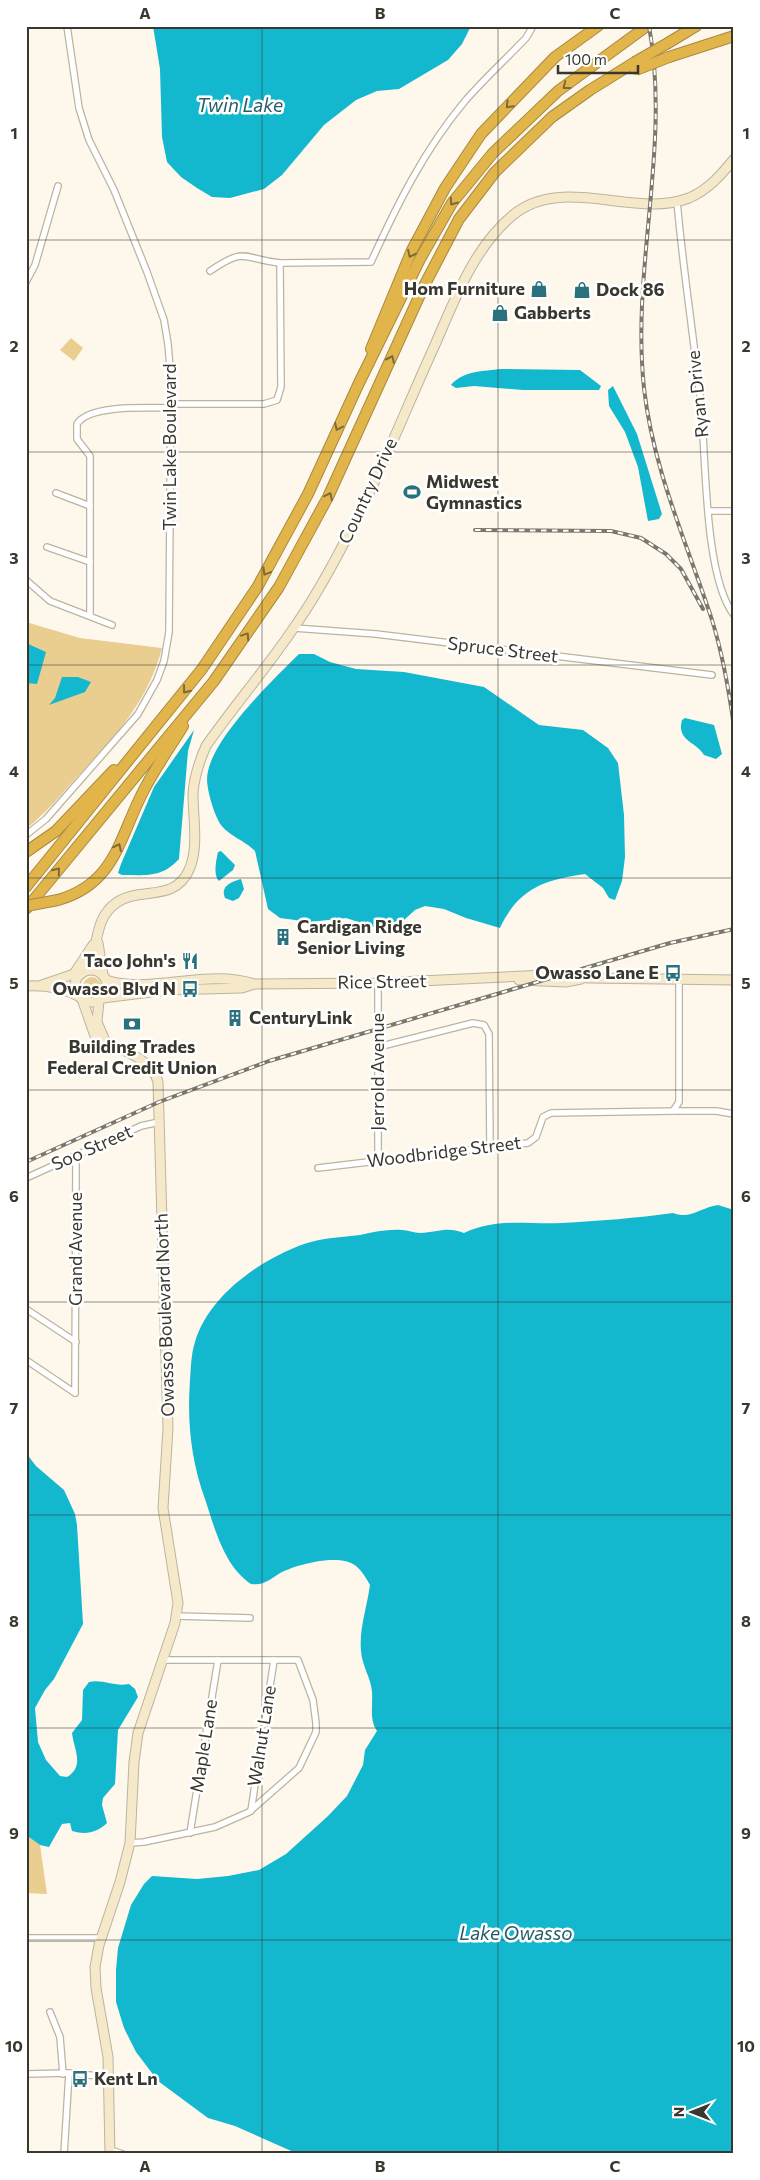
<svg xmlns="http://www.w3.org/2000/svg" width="760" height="2180" font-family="Commissioner,sans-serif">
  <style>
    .green { fill: #eace8f }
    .water { fill: #13b8cf }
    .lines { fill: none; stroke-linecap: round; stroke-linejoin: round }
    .street-casing { stroke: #bcb3a0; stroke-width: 8 }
    .secondary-casing { stroke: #bcb3a0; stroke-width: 11 }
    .highway-casing { stroke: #a78941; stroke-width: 12 }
    .street { stroke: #fff; stroke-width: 5.5 }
    .secondary { stroke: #f6e9c9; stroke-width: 9 }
    .highway { stroke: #e2b54b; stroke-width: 10 }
    .rail-casing { stroke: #7b776d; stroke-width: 4 }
    .rail { stroke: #fff; stroke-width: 2; stroke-dasharray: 5.5; stroke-linecap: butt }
    .highway-bridge-casing { stroke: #a78941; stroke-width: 12; stroke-linecap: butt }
    .highway-bridge { stroke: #e2b54b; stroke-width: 10 }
    .oneway { stroke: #7d693a }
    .grid { fill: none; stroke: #3a372f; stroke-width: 1; stroke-opacity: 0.55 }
    .labels { text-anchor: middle; stroke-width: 5; stroke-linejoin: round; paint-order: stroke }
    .poi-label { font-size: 18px; font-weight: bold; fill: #3a372f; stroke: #fff; text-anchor: start }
    .street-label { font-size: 18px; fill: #3a372f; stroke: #fff }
    .water-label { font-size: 19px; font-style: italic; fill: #255e67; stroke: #fff }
    .neatline { fill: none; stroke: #3a372f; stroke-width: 2 }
    .grid-label { font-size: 16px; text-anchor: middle; font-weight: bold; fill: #3a372f }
  </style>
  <rect width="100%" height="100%" fill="#fef8ec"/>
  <g class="green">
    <path d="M71,338l12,10 -9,13 -14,-11z"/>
    <path d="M26,622l54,16 82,10c-15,56 -47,88 -85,129 -16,18 -32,37 -51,52z"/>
    <circle cx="92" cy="986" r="9"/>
    <path d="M26,1835l14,10 7,49 -21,-1z"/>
  </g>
  <g class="water">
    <path d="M153,26h318l-9,18 -14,16 -49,29 -22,2 -21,9 -32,25 -42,50 -18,14 -34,9 -18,-1 -15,-9 -16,-11 -14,-15 -5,-25 -2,-68z"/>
    <path d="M501,369l79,1 21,16 -2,4h-76l-49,-4 -18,2 -5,-3c11,-14 33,-14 50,-16z"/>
    <path d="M613,386l24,48 25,80 -3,5 -11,2 -10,-54 -13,-35 -16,-26 -1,-16z"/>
    <path d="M26,643l20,9 -9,32 -11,-1z"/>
    <path d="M299,654h15l16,8 26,7 48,3 80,15 55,38 44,5 25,18 10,15 6,52 1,42 -3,24 -7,19 -6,-2 -6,-10 -18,-14c-41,6 -66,14 -85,54l-34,-10 -22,-9 -19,-3 -10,4 -12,11 -23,8 -34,-11 -36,4 -30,-4 -12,-9 -13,-58c-10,-11 -30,-16 -37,-31 -5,-10 -11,-30 -11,-41 1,-38 66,-99 92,-125z"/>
    <path d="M62,677h16l13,5 -6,10 -36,13 6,-7z"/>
    <path d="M685,718l29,7 8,29 -6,5 -12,-4c-7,-13 -28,-14 -22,-35z"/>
    <path d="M194,730l-6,21 -9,108c-17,19 -33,16 -57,16l-4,-2 3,-9 33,-77z"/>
    <path d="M221,851l14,14 -2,5 -14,11c-6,-6 -3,-20 -1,-29z"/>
    <path d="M241,879l3,10 -5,9 -6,3 -8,-3c-5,-12 6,-16 16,-19z"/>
    <path d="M718,1205l16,5v944h-436l-63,-28 -27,-8 -50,-37 -22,-29 -12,-24 -8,-26v-32l2,-22 13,-43 13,-21 8,-8 45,3 31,-3 31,-6 27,-16 42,-38 19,-20 16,-31 2,-15 12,-19c-8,-12 -4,-25 -5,-39 -1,-14 -10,-26 -11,-41 -2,-22 6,-44 9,-66 -4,-7 -8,-14 -14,-19 -16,-13 -57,-2 -74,6 -11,6 -17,14 -31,12 -27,-18 -36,-55 -46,-85 -14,-39 -18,-77 -15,-119 1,-12 1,-26 5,-38 14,-47 65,-82 109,-98 18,-6 38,-7 56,-9 14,-3 28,-6 42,-5 6,0 12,3 18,3 18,-1 27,-7 44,0 35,-16 62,-8 98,-10 36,-2 75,-5 111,-10 18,7 28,-6 45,-8z"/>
    <path d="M26,1453l10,13 28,24 11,24 2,11 6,99 -29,55 -9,11 -10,18 3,34 8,18 14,16 7,1c18,-11 7,-27 5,-44l10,-13 1,-30 6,-8c15,-3 24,5 40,2l6,5 3,8 -20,33 -3,54 -12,14 -1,7 5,18c-11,10 -21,12 -35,8l-2,-8 -8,1 -13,23 -9,-2 -14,-10z"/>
  </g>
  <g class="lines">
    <g class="street-casing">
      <g id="street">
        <path d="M677,201c6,69 17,137 24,205 5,50 3,171 33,209"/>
        <path d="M210,271c37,-25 32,-12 70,-8"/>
        <path d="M26,282l9,-17 23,-79"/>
        <path d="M170,404h94l13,-4 4,-13 -1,-124 91,-1c26,-57 53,-112 94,-161 19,-22 41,-42 61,-63l7,-12"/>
        <path d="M56,493l34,13"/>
        <path d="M709,511h25"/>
        <path d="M47,547l43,15"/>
        <path d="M26,580l24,21 62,24"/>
        <path d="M90,615v-159l-13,-17v-15c12,-20 72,-16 93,-16"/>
        <path d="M294,628l82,6 336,41"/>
        <path d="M26,835l20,-16 92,-105 19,-34 7,-19 5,-29 2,-252 -3,-36 -4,-24 -17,-48 -33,-82 -25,-50 -10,-32 -12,-82"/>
        <path d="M378,983v178"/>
        <path d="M378,1047l95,-24 11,2 5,9 1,113"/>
        <path d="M673,1111h43l18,3"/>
        <path d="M318,1168l210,-25 8,-6 7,-20 8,-4 122,-2 6,-9v-122"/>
        <path d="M26,1178l115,-52 18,-4"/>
        <path d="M26,1309l50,33"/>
        <path d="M26,1360l49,33"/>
        <path d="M75,1393l1,-238"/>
        <path d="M176,1616l74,2"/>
        <path d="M251,1811l23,-151"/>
        <path d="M190,1833l28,-173"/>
        <path d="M130,1843l14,-1 71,-15 34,-15 50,-44 17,-36v-9l-3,-23 -15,-40h-135"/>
        <path d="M26,1938h75"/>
        <path d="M50,2012l10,25 3,37"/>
        <path d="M26,2074l43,-1 40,4"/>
        <path d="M110,2150l13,4"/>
        <path d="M64,2154l5,-81"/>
      </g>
    </g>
    <g class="secondary-casing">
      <g id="secondary">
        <path d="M98,943l5,32"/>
        <circle cx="91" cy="986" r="16"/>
        <path d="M85,971c16,-20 6,-50 31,-68 24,-17 58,0 73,-33 10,-22 4,-52 4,-76 1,-18 6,-32 13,-48 28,-40 60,-77 87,-117 19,-27 36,-57 51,-86 34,-63 60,-130 90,-196 20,-45 39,-99 79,-132 49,-41 122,4 176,-17 19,-8 32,-23 45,-39"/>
        <path d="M74,974l19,-29"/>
        <path d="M106,980c42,15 102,-12 148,4l124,-1 188,-9 22,4 146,2"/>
        <path d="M519,980l47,2 15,-3"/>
        <path d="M42,985l32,-11h7"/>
        <path d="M26,986c19,-1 35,1 52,10"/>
        <path d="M103,998l64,-8 75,-2 12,-4"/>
        <path d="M82,999l13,37c20,12 57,21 63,46l10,346 -5,80 15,95 -3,20 -37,110 -4,29 -4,81 -10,39 -21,63 -4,22 1,21 12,69 2,97"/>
        <path d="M99,1001l-2,21 8,19"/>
      </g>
    </g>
    <g class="highway-casing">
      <g id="highway">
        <path d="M668,43l28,-17"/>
        <path d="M669,57l65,-21"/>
        <path d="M371,349l41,-99 33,-62 36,-54 74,-77 43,-31"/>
        <path d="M26,852l30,-21 58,-61"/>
        <path d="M26,887l176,-218 56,-83 50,-92 51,-111 61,-124 32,-56 41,-50 65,-62 89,-65"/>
        <path d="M58,900c59,-17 61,-64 87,-112 11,-21 25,-41 38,-62"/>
        <path d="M26,909l188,-228 65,-94 49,-90 95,-209 36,-69 36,-47 57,-55 38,-27 45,-28"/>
      </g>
    </g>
    <use href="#street" class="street"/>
    <use href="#secondary" class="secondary"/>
    <use href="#highway" class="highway"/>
    <g class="rail-casing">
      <g id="rail">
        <path d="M649,26c22,121 -18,241 -5,362 9,82 43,155 68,232 11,35 17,71 22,107"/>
        <path d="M475,530l136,1 30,7 25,16 15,15 22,40"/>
        <path d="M26,1162l133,-60 110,-41 401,-118 64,-14"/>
      </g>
    </g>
    <use href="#rail" class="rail"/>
    <g class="highway-bridge-casing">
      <g id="highway-bridge">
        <path d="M635,62l33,-19"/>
        <path d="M636,70l33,-13"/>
        <path d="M26,906l32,-6"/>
      </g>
    </g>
    <use href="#highway-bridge" class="highway-bridge"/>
  </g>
  <defs><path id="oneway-chevron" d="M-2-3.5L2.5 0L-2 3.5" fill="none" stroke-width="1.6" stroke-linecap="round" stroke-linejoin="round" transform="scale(1.25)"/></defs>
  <g class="oneway">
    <use href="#oneway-chevron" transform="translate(566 86) rotate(143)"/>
    <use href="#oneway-chevron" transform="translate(509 105) rotate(134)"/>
    <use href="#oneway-chevron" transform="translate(453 202) rotate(125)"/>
    <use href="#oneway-chevron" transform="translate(411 254) rotate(115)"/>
    <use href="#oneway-chevron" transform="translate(391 359) rotate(-66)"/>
    <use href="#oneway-chevron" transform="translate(338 427) rotate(115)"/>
    <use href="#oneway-chevron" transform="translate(329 496) rotate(-64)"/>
    <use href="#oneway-chevron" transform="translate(266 572) rotate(121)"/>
    <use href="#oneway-chevron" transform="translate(246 636) rotate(-56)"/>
    <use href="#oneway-chevron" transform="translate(186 690) rotate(128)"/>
    <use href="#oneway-chevron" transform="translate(118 847) rotate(-64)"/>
    <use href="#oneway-chevron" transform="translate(57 871) rotate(-51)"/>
  </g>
  <path class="grid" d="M262,26v2128M498,26v2128M26,240h708M26,452h708M26,665h708M26,878h708M26,1090h708M26,1302h708M26,1515h708M26,1728h708M26,1940h708"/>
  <defs>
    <g id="shop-bare" transform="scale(1.35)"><path d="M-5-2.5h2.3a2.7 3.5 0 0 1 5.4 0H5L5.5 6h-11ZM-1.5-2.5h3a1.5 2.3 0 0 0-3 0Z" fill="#2a717d" stroke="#fff" stroke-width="2.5" paint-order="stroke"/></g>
    <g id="stadium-bare" transform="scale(1.35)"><path d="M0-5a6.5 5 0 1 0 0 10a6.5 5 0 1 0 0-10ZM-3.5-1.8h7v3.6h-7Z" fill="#2a717d" stroke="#fff" stroke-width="2.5" paint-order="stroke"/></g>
    <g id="building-bare" transform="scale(1.35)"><path d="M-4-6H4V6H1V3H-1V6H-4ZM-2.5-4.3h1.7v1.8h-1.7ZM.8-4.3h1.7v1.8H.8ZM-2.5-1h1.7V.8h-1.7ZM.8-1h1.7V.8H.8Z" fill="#2a717d" stroke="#fff" stroke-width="2.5" paint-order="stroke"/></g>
    <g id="restaurant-bare" transform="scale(1.35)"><path d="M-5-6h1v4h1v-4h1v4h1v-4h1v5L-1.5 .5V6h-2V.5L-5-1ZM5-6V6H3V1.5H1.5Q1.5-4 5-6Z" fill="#2a717d" stroke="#fff" stroke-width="2.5" paint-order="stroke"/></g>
    <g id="bus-bare" transform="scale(1.35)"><path d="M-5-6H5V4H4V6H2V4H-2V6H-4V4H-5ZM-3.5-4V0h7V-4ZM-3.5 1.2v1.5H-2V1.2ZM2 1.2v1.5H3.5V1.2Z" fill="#2a717d" stroke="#fff" stroke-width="2.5" paint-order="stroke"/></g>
    <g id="bank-bare" transform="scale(1.35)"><path d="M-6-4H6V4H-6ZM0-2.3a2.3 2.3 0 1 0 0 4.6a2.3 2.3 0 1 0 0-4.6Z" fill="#2a717d" stroke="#fff" stroke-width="2.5" paint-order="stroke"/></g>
  </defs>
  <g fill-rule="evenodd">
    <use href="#shop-bare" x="539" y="289"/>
    <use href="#shop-bare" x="582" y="290"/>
    <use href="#shop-bare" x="500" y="313"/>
    <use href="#stadium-bare" x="412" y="492"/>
    <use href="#building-bare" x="283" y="937"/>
    <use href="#restaurant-bare" x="190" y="961"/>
    <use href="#bus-bare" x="673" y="973"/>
    <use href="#bus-bare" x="190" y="989"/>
    <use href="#building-bare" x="235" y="1018"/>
    <use href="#bank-bare" x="132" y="1024"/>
    <use href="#bus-bare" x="80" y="2079"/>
  </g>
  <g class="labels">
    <g class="poi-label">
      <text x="525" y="295" text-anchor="end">Hom Furniture</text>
      <text x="596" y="296">Dock 86</text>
      <text x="514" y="319">Gabberts</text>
      <text x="426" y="488">Midwest<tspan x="426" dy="21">Gymnastics</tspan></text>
      <text x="297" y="933">Cardigan Ridge<tspan x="297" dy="21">Senior Living</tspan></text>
      <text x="176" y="967" text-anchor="end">Taco John's</text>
      <text x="659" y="979" text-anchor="end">Owasso Lane E</text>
      <text x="176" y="995" text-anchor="end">Owasso Blvd N</text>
      <text x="249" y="1024">CenturyLink</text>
      <text x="132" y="1053" text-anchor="middle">Building Trades<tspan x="132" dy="21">Federal Credit Union</tspan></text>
      <text x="94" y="2085">Kent Ln</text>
    </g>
    <g class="street-label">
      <text transform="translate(698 394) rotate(-96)" y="6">Ryan Drive</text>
      <text transform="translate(170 447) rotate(-90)" y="6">Twin Lake Boulevard</text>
      <text transform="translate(368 491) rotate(-65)" y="6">Country Drive</text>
      <text transform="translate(503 650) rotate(7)" y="6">Spruce Street</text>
      <text transform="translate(382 982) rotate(-1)" y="6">Rice Street</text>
      <text transform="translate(378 1072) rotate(-90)" y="6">Jerrold Avenue</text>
      <text transform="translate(92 1148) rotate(-24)" y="6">Soo Street</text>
      <text transform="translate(444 1152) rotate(-7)" y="6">Woodbridge Street</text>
      <text transform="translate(76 1249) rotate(-90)" y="6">Grand Avenue</text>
      <text transform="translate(165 1315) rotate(-92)" y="6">Owasso Boulevard North</text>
      <text transform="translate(262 1736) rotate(-81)" y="6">Walnut Lane</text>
      <text transform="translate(204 1746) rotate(-81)" y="6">Maple Lane</text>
    </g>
    <g class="water-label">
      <text x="240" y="112">Twin Lake</text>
      <text x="516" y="1940">Lake Owasso</text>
    </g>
  </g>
  <rect width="760" height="2180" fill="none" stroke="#ffffff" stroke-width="55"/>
  <g transform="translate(692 2112) rotate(270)" stroke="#ffffff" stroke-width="4" paint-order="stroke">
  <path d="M0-4L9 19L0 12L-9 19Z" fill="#3a372f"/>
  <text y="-8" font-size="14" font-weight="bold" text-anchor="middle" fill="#3a372f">N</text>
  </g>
  <path d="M558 65v8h80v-8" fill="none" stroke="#3a372f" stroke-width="2.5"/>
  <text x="565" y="65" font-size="15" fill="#3a372f" stroke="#ffffff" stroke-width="4" paint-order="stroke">100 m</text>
  <rect x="28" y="28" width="704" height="2124" class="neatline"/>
  <g class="grid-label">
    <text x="145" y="19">A</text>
    <text x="380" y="19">B</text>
    <text x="615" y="19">C</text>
    <text x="14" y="139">1</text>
    <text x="746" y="139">1</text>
    <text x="14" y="352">2</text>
    <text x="746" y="352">2</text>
    <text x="14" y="564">3</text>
    <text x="746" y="564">3</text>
    <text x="14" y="777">4</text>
    <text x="746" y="777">4</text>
    <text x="14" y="989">5</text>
    <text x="746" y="989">5</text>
    <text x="14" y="1202">6</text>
    <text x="746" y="1202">6</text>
    <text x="14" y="1414">7</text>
    <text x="746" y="1414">7</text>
    <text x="14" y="1627">8</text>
    <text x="746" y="1627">8</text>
    <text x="14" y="1839">9</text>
    <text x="746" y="1839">9</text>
    <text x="14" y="2052">10</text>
    <text x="746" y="2052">10</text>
    <text x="145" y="2172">A</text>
    <text x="380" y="2172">B</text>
    <text x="615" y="2172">C</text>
  </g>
</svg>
